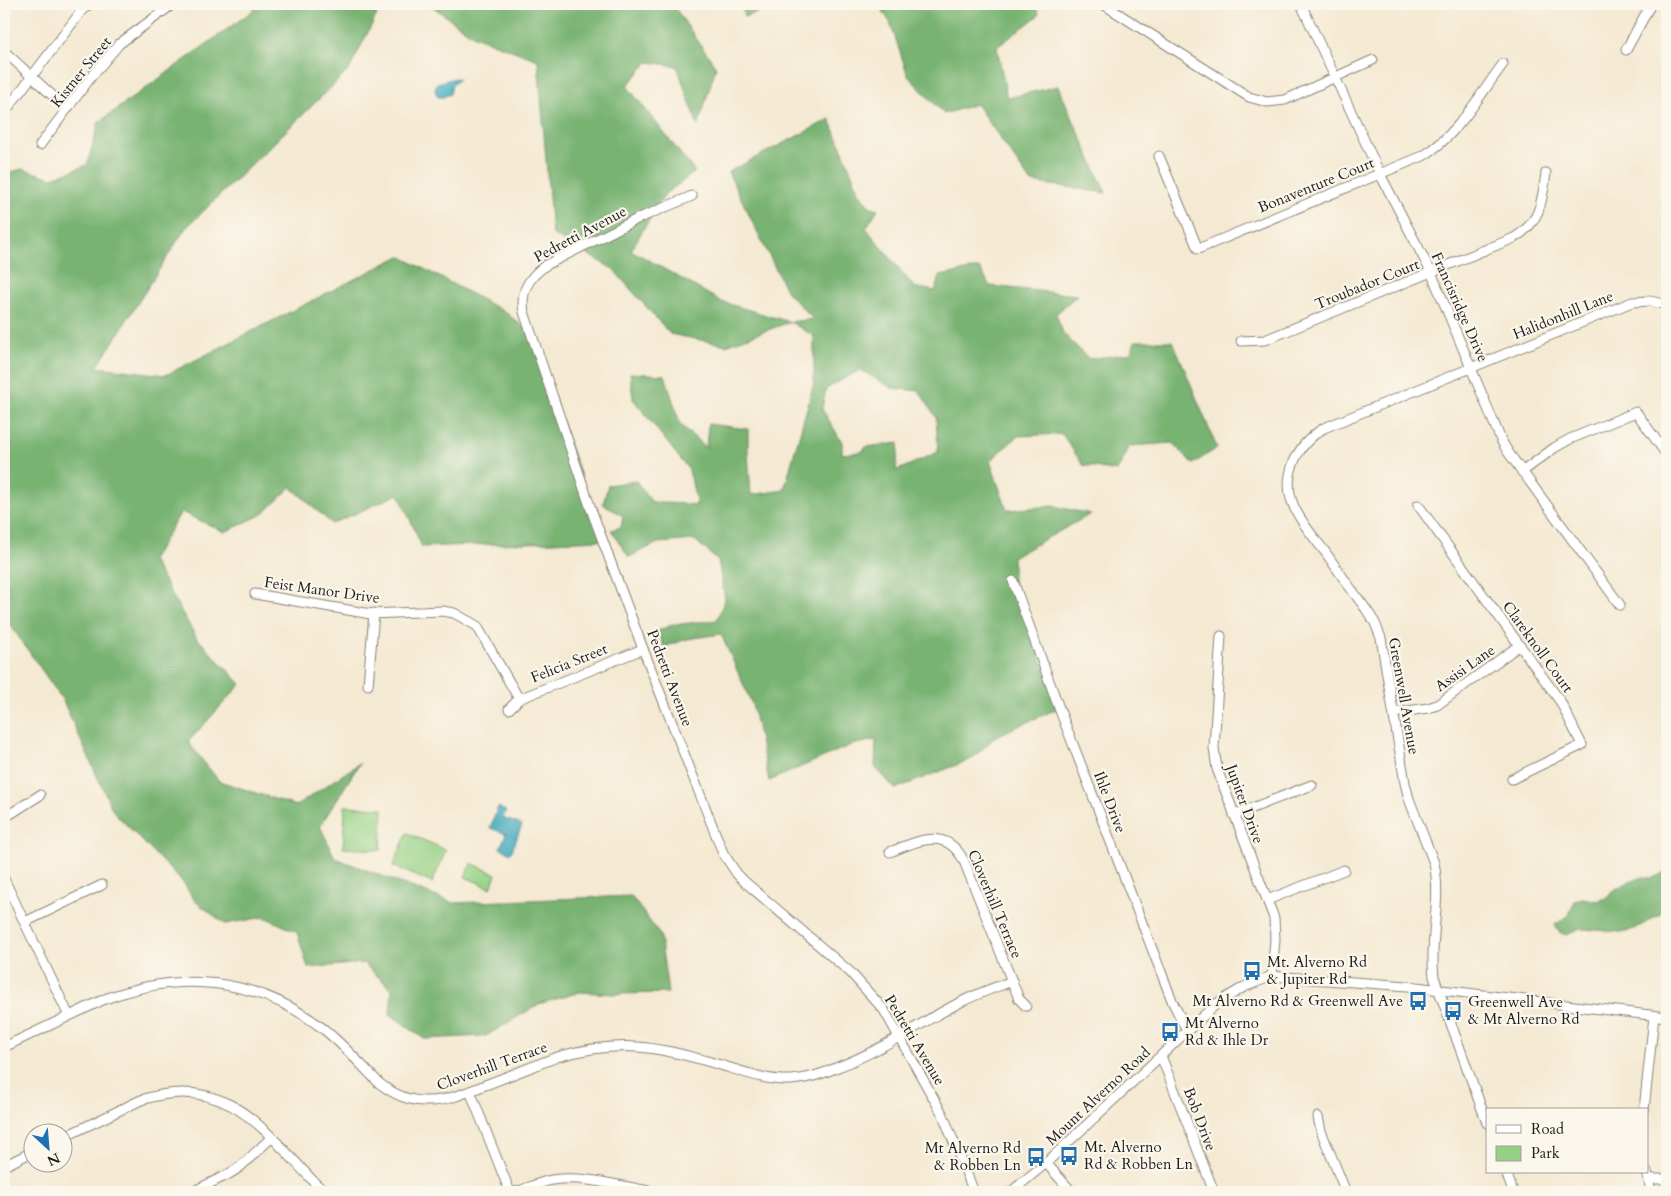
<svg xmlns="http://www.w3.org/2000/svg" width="1671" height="1196" font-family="Cardo,serif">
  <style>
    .green { fill: #95d185; stroke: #587650 }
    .forest { fill: #78b372; stroke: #4a6847; fill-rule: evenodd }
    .water { fill: #3faabe; stroke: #2e636d }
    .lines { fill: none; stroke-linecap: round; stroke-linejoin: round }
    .minor-casing { stroke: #888277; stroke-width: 11 }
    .minor { stroke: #fff; stroke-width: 9 }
    .labels { text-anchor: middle; stroke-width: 4.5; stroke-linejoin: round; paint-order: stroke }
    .street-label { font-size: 15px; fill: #1c1c1c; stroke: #fbf7ec }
    .poi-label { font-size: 15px; fill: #1c1c1c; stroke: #fbf7ec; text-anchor: start }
  </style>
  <rect width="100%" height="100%" fill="#fbf7ec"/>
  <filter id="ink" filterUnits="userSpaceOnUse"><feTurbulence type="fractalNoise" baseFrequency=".02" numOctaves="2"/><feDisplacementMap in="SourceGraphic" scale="10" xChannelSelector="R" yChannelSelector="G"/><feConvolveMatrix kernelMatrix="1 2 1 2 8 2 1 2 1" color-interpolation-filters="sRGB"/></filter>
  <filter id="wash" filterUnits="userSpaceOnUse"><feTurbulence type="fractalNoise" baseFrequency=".0096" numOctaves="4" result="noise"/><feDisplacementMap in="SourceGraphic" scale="20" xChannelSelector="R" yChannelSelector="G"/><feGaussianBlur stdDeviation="1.12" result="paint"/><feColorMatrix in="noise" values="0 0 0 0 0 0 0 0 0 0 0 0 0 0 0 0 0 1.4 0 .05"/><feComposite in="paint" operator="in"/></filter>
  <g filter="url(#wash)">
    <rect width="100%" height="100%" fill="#f4e9d2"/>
    <g class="green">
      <path d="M345,806l38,2 -2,42 -38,-2z"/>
      <path d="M407,833l39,17 -14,33 -39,-17z"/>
      <path d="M471,863l25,11 -5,14 -26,-11z"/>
    </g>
    <g class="forest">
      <path d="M262,4h120l-33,66 -164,159 -88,138 69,8 234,-119 105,56 26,21 72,207 -181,7 -23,-53 -67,30 -41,-37 -28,27 -38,18 -44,-20 -29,48 44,77 45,47 -53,58 31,39 77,25 64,-43 -40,63 15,32 118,45 178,-7 29,39 8,58 -54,1 -34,-2 -41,12 -53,32 -62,3 -34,-25 2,-25 -29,-26 -55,5 -11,-36 -33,-15 -39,7 -30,-23 -11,-17 -71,-73 -51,-112 -58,-83v-442l18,-5 30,9 35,-13 12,-43z"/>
      <path d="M429,4h247l-1,4 41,59 -18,59 -21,-60 -29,-4 -21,24 68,86 -30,22 -34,56 91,52 68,20 23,-3 -26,-27 -59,-120 102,-53 30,75 9,12 9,3 -12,19 48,59 21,4 5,-15 39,-8 11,18 87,9 -21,19 7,19 26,26 42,-6 4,-12h38l44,107 -24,16 -21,-21 -42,3 -13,25 -34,-6 -21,-31 -44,2 -28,25 17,49 46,-4 38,8 -78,43v24l46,127 -63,28 -24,23 -77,30 -20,-22 1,-27 -25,5 -82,36 -17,-77 -31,-70 -34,5 -23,8 -6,-16 14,-6 45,-5 8,-21 -7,-38 -23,-21 -37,3 -29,14 -18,-27 10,-3 2,-11 -20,-12 5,-19 28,-4 16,21 45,3 -8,-35 -56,-71 -3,-26 35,2 15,49 26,24 2,-24 40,5v24l3,42 33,-5 30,-107v-47l-24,-14 -64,23 -56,-11 -57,-65 -61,-35 -14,-174 -64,-24zM860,370l32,18 27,3 17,26 2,35 -42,19 3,-28 -33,4 -5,5 -19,2v-12l-20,-33 4,-20z"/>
      <path d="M742,4h40l-38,13z"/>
      <path d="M878,4h158l3,11 -42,32 10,51 51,-12 48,107 -75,-11 -55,-78 -32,10 -36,-38 -18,-54z"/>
      <path d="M1667,872v38l-32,19 -14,3 -40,-3 -15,6 -7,-3 -4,-7 14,-10 6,-15 8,-2 16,3 8,-4 5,-6 15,-8 16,-6 9,1z"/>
    </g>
    <g class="water">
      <path d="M455,78l4,1 -7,6 -2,9 -7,3h-5l-3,-6 2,-8z"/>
      <path d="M498,807l8,4 -3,7 19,7 -11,28 -11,-5 6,-14 -16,-6z"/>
    </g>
  </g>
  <g filter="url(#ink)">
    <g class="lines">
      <g class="minor-casing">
        <g id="minor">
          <path d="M1103,4l146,93 18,5 18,-2 88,-40"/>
          <path d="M1301,4l79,170 51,98 70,168 7,12 112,153"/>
          <path d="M1626,50l25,-46"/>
          <path d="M4,51l63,58"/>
          <path d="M4,113l79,-104 7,-5"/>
          <path d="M40,145l51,-68 28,-33 54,-40"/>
          <path d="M1159,156l39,93 225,-93c34,-20 56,-60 80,-92"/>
          <path d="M692,196l-55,23 -91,46c-17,12 -26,26 -22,47l67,197 52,140 80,204 14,21 8,8 105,90 34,38 59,105 31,77"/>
          <path d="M1241,341l24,-1 249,-102c27,-16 28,-37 32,-65"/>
          <path d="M1522,472l32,-24 16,-9 66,-27 31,43"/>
          <path d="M1418,505l142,196 22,44 -70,34"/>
          <path d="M1013,581l46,127 114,295 14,27"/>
          <path d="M255,594l116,20 71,-3 12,2 23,13 42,73"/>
          <path d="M1221,636l-7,112 3,21 57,149 1,21 -3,37"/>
          <path d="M368,685l6,-72"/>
          <path d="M509,709l10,-10 124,-50"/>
          <path d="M1394,713l34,-5 9,-3 83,-60"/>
          <path d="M1234,815l78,-30"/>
          <path d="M4,818l36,-23"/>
          <path d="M890,852c28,-11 56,-26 74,9l55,138 7,7"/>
          <path d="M4,879l65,137"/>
          <path d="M1267,900l77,-30"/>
          <path d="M25,922l77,-37"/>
          <path d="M4,1047l101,-48c75,-29 151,-21 216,28 21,16 39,37 58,56 14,11 31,19 50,18 20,0 40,-10 59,-17 23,-9 46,-18 69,-27 62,-18 100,-11 160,7 24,7 49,17 74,16 17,-1 32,-6 47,-13 43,-16 80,-43 121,-64 17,-9 35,-15 53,-22"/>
          <path d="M1161,1056l53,136"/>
          <path d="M470,1091l40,101"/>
          <path d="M1644,1110l10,-94"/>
          <path d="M1318,1117l3,14 25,61"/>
          <path d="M1487,1123l-53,-146c-5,-38 8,-77 0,-114l-25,-64 -4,-16 -24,-145 -6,-15 -9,-14c-14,-18 -27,-37 -40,-56 -11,-14 -23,-28 -31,-44 -15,-31 1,-64 29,-81l308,-126 18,-1 17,4"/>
          <path d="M62,1138l79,-38c85,-28 123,30 175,84l10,8"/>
          <path d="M1046,1163l26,29"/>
          <path d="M4,1166l28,-14"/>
          <path d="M1647,1171l4,21"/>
          <path d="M1506,1172l7,20"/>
          <path d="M1649,1179h18"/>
          <path d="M192,1192l37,-18 11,-7 31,-29"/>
          <path d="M516,1192c12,-4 24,-10 36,-12 33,-5 71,7 103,12"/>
          <path d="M1011,1192l35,-29 170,-159 28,-17 28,-11 136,10 259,31"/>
        </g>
      </g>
      <use href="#minor" class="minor"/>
    </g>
  </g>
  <defs>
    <g id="bus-bare" transform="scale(1.5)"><path d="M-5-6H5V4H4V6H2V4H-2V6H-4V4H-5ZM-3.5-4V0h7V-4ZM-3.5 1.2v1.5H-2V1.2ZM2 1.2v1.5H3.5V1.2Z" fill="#1f6fb2" stroke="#fbf7ec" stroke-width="2.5" paint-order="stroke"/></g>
  </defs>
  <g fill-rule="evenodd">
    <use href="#bus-bare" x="1252" y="971"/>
    <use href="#bus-bare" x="1418" y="1001"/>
    <use href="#bus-bare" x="1453" y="1011"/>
    <use href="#bus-bare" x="1170" y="1032"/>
    <use href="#bus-bare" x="1069" y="1156"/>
    <use href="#bus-bare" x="1036" y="1157"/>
  </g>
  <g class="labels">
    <g class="street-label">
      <text transform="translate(81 72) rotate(-51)" y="5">Kistner Street</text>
      <text transform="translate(1316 185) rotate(-22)" y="5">Bonaventure Court</text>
      <text transform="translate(580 234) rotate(-28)" y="5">Pedretti Avenue</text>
      <text transform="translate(1367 284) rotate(-22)" y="5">Troubador Court</text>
      <text transform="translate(1460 307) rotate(66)" y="5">Francisridge Drive</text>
      <text transform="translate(1563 315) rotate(-22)" y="5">Halidonhill Lane</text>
      <text transform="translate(322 590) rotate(8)" y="5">Feist Manor Drive</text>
      <text transform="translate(1538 647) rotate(54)" y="5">Clareknoll Court</text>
      <text transform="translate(569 663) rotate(-22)" y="5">Felicia Street</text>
      <text transform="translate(1465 668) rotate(-35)" y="5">Assisi Lane</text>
      <text transform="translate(670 678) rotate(69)" y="5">Pedretti Avenue</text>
      <text transform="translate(1404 696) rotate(80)" y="5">Greenwell Avenue</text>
      <text transform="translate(1110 802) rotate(69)" y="5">Ihle Drive</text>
      <text transform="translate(1245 804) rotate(70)" y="5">Jupiter Drive</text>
      <text transform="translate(995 904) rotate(67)" y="5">Cloverhill Terrace</text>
      <text transform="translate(915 1040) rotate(59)" y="5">Pedretti Avenue</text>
      <text transform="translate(492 1066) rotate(-20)" y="5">Cloverhill Terrace</text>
      <text transform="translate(1098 1096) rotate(-43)" y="5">Mount Alverno Road</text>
      <text transform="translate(1200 1119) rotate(69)" y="5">Bob Drive</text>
    </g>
    <g class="poi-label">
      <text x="1267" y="967">Mt. Alverno Rd<tspan x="1267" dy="17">&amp; Jupiter Rd</tspan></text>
      <text x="1403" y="1006" text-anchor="end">Mt Alverno Rd &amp; Greenwell Ave</text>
      <text x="1468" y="1007">Greenwell Ave<tspan x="1468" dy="17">&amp; Mt Alverno Rd</tspan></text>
      <text x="1185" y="1028">Mt Alverno<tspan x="1185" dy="17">Rd &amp; Ihle Dr</tspan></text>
      <text x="1084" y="1152">Mt. Alverno<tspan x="1084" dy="17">Rd &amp; Robben Ln</tspan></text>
      <text x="1021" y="1153" text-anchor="end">Mt Alverno Rd<tspan x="1021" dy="17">&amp; Robben Ln</tspan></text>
    </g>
  </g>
  <rect width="1671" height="1196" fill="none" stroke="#fbf7ec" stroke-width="20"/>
  <rect x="1486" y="1108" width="162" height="65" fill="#fbf7ec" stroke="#a29f99"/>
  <rect x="1496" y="1125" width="25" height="8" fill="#ffffff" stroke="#a29f99"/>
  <text x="1531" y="1134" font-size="15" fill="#1c1c1c">Road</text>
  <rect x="1496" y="1146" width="25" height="15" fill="#95d185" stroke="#a29f99"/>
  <text x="1531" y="1158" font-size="15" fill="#1c1c1c">Park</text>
  <g transform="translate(48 1148) rotate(154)"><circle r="24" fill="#fbf7ec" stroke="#a29f99"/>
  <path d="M0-4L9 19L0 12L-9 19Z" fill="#1f6fb2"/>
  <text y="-8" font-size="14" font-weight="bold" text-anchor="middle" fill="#1c1c1c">N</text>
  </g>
</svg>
